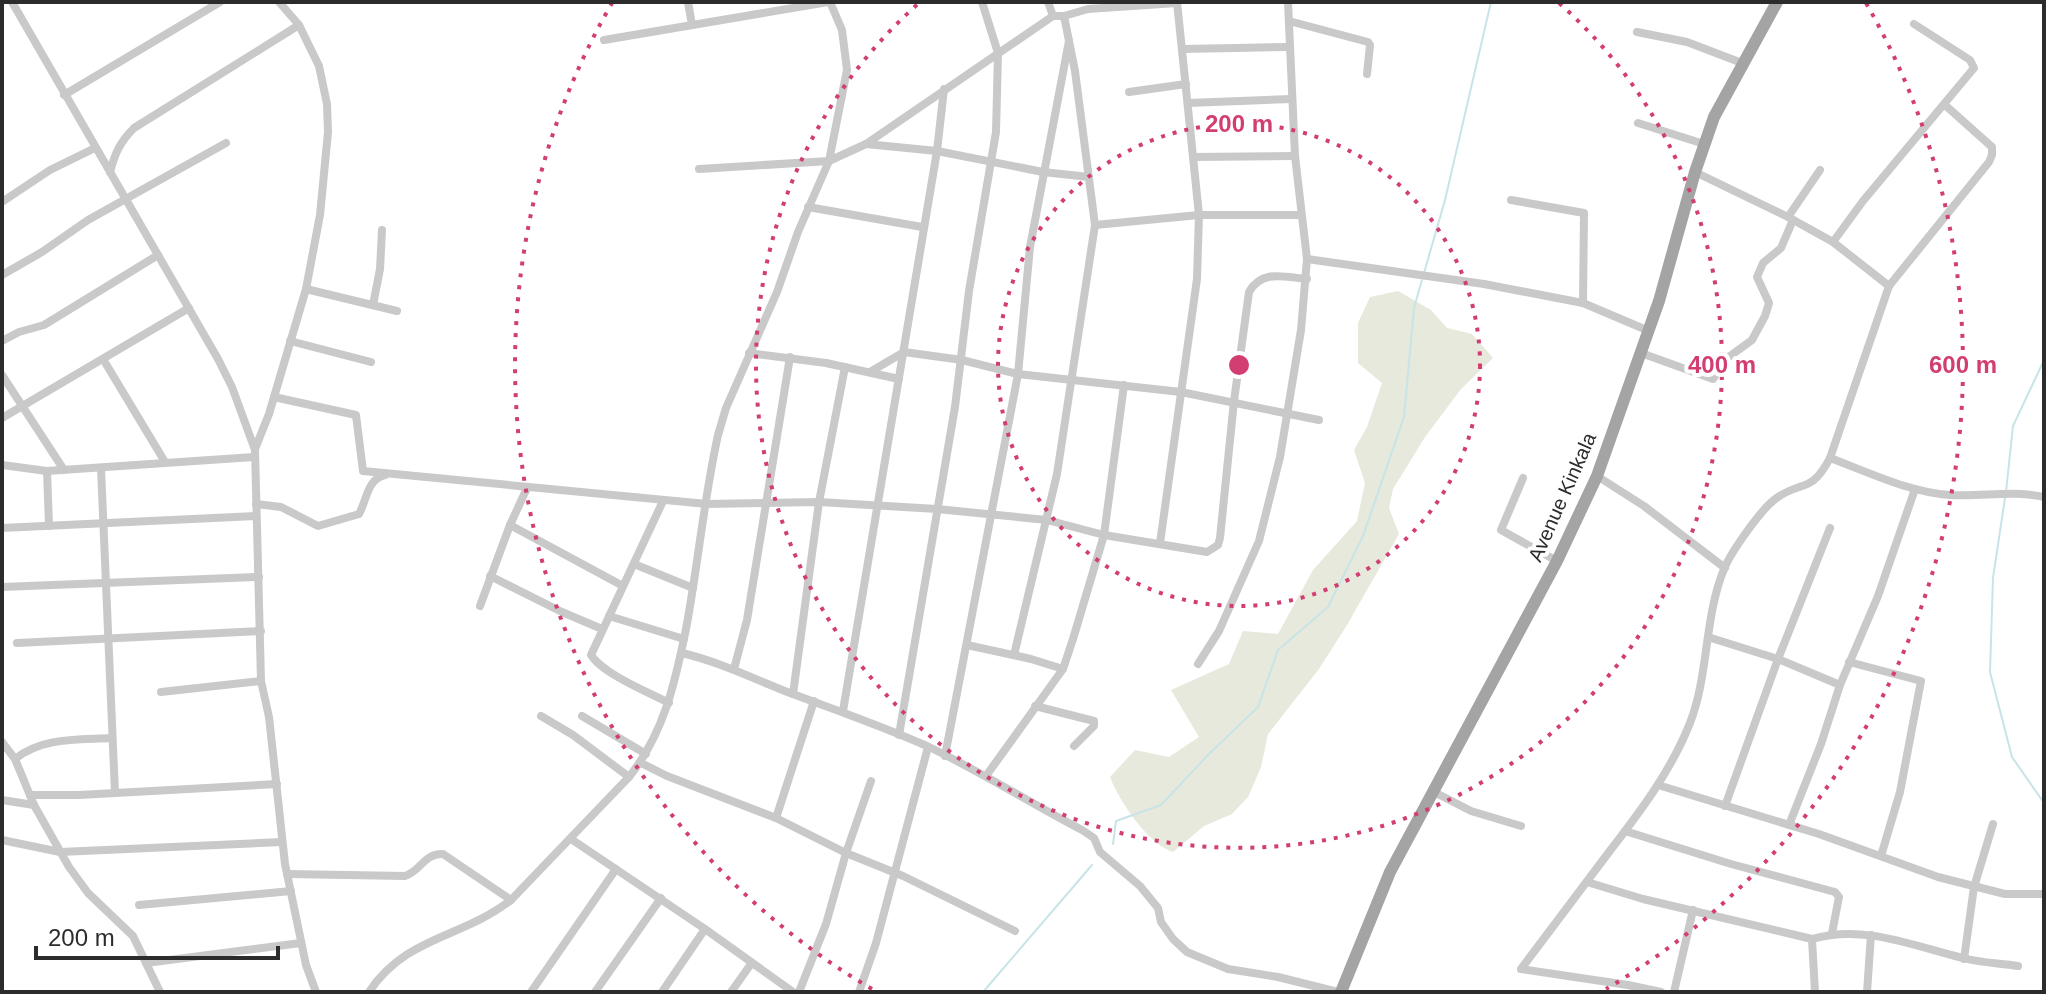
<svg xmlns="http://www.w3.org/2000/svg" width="2046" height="994" font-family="Helvetica,sans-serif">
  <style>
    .green { fill: #e6e9db }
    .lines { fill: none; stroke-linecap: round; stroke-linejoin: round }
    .stream { stroke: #c8e4e7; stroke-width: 2 }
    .street { stroke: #c9c9c9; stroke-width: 8 }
    .primary { stroke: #a4a4a4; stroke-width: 12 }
    .ring { fill: none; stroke: #d33e72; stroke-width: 4; stroke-dasharray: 4 8 }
    .labels { text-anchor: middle; stroke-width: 8; stroke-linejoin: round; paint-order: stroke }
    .street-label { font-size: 20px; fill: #2c2c2c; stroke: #fff }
    .centre { fill: #d33e72; stroke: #fff; stroke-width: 4 }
    .ring-label { font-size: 24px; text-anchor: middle; font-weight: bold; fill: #d33e72; stroke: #fff; stroke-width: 8; stroke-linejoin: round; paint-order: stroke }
  </style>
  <rect width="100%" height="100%" fill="#fff"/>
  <path class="green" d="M1398,291l33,19 16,18 25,6 21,24 -32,31 -36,48 -32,52 -4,19 10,26 -52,91 -28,44 -51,65 -7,33 -13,30 -16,17 -28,12 -31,26c-25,-8 -54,-51 -63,-75l25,-27 34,7 30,-20 -28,-47 58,-26 14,-33 35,3 35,-64 44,-49 8,-38 -11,-33 13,-23 15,-44 -24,-20v-40l12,-26z"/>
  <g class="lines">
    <g class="stream">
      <path d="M1424,273l21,-73 46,-198"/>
      <path d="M2006,492l7,-66 31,-66"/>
      <path d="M2005,498l-12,80 -3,94 22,85 32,46"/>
      <path d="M1113,844l3,-23 45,-16 48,-51 49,-47 20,-57 50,-43 35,-71 41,-119 10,-109 8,-28"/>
      <path d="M983,992l109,-127"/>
    </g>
    <g class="street">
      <path d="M12,2l206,357 14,28 23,63 6,231 8,36 16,147 21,101 10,27"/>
      <path d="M688,2l4,23"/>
      <path d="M1048,2l5,14"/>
      <path d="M1289,21l79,21 2,3 -3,29"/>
      <path d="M1637,32l50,10 55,21"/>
      <path d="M604,40l224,-38"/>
      <path d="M1182,49l107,-2"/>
      <path d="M1129,92l57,-8"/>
      <path d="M64,95l156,-93"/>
      <path d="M1188,103l104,-4"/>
      <path d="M1638,123l66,21"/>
      <path d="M866,144l71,7 106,21 46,5"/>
      <path d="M1193,157l102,-1"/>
      <path d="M699,169l130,-8 37,-17 187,-128h11l24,-7 89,-6"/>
      <path d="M110,172c5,-19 10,-30 24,-44l165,-103"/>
      <path d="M1695,172l93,45 45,25 56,44"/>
      <path d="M1511,200l73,13 -1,90"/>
      <path d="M2,202l48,-32 45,-22"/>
      <path d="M808,207l114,20"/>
      <path d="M1788,217l32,-47"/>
      <path d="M1095,225l104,-10h102"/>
      <path d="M1833,242l30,-41 111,-133 -4,-8 -56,-36"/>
      <path d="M1307,259l177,25 99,19 66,28"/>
      <path d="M2,275l40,-23 46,-32 138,-77"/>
      <path d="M306,289l91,22"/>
      <path d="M373,305l7,-36 2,-39"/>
      <path d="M2,341l17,-9 25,-7 114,-70"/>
      <path d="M290,341l81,21"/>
      <path d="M749,353l77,10 73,16"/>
      <path d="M1641,353l72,26 13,-20 26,-19 13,-24 4,-13 -12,-26 6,-14 18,-15 12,-28"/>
      <path d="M103,359l62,103"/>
      <path d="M870,372l34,-20 58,8 56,14 163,18 138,28"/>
      <path d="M2,375l62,95"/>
      <path d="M274,397l82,18 7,56 344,33 112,-2 118,7 110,11 57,15 103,17 11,-7 2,-7 14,-137 15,-109c13,-23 35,-15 58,-13"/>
      <path d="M2,418l187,-110"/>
      <path d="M255,449l14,-35 37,-125 14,-74 8,-83 -1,-28 -8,-38 -20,-41 -20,-23"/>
      <path d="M1830,458c38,14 78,34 120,37 32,2 63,-5 94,2"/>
      <path d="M2,465l45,6 207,-14"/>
      <path d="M101,468l14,325"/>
      <path d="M47,471l2,55"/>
      <path d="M1597,476l47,30 81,62"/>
      <path d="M1523,478l-22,52 56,31"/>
      <path d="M663,501l-72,154c12,19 57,37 78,48"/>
      <path d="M256,504l25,3 37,19 41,-12c8,-14 8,-35 26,-39"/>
      <path d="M510,525l113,61"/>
      <path d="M2,528l254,-12"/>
      <path d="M1160,543l37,-264 2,-64 -22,-213"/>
      <path d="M634,564l59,24"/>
      <path d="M490,576l72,36 40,17"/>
      <path d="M2,587l257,-10"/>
      <path d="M480,606l30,-81 17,-37"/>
      <path d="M609,616l75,23"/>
      <path d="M1708,637l70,22 62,26"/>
      <path d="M17,643l244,-12"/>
      <path d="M967,645l64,14 32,10"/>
      <path d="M682,653c38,9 72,26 108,40 46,17 92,33 137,53 53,25 103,57 155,84l12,8 6,14 40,34 18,22 3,14 12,17 14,13 41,17 50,8 60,15"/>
      <path d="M1014,655l43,-181 38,-249 -20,-154 -11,-55"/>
      <path d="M1849,662l72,19 -21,111 -19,64"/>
      <path d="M1198,664l21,-33 40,-90 21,-84 21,-127 6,-71 -12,-103 -7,-154"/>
      <path d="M734,669l13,-49 43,-263"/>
      <path d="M161,692l100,-11"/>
      <path d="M793,694l26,-192 26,-135"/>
      <path d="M1035,706l59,15v5l-20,20"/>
      <path d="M843,711l94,-560 7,-62"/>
      <path d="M541,716l32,19 56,42"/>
      <path d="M582,716l64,38"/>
      <path d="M899,735l56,-328 14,-116 27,-159 2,-79 -16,-51"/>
      <path d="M2,742l13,17 19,46 35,62 19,26 45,43 27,56"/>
      <path d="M945,756l73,-382 12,-127 39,-206"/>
      <path d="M15,759c27,-22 63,-19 96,-21"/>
      <path d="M641,763l26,13 109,42 70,35 57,23 112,55"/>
      <path d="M986,776l77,-107 10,-30 31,-104 20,-150"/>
      <path d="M1658,785l161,49 119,43 67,17h39"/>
      <path d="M1434,792l37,19 50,15"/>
      <path d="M30,795h49l198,-11"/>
      <path d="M2,800l32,5"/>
      <path d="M1725,806l53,-147 52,-131"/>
      <path d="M776,818l38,-117"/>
      <path d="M1789,825l32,-81 19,-59 38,-89 37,-107"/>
      <path d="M1625,831l106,33 104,28 4,5 -7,36"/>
      <path d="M571,839l134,90 88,63"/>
      <path d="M2,840l58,12 222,-10"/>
      <path d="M287,874l118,2c16,-5 19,-23 38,-22l68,46"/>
      <path d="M1587,882l56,17 169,40c52,-15 101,7 151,19 18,5 37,5 55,8"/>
      <path d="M139,905l152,-14"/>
      <path d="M1812,939l3,53"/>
      <path d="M1964,959l10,-72 19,-63"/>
      <path d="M146,963l155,-20"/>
      <path d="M369,992c37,-56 94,-54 142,-92l118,-123c35,-44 46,-94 57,-148 12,-64 18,-131 32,-194l8,-27 51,-116 21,-60 31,-71 18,-91 -5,-40 -12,-28"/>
      <path d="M531,992l85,-123"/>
      <path d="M595,992l66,-94"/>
      <path d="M662,992l43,-63"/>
      <path d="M731,992l20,-28"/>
      <path d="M799,992l27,-68 20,-71 25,-72"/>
      <path d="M859,992l17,-49 52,-196"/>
      <path d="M1661,992l-33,-7 -107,-16c29,-39 59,-78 88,-117 31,-40 62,-81 81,-129 19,-49 14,-105 34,-154 7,-17 36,-58 50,-69 26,-21 36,-4 56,-42l59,-172 100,-124 3,-7v-8l-47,-42"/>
      <path d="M1674,992l19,-82"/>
      <path d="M1867,992l4,-57"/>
    </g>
    <path class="primary" d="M1341,992l49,-120 167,-311 40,-85 62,-175 36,-129 19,-55 63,-115"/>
  </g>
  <g class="ring">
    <circle cx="1239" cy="365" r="241"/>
    <path d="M1559 3A483 483 0 1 1 919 3"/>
    <path d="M872 989A724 724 0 0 1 612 3M1866 3A724 724 0 0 1 1606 989"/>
  </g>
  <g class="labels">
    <g class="street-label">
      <text transform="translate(1562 497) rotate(-66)" y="7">Avenue Kinkala</text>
    </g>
  </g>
  <circle cx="1239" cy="365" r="12" class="centre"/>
  <g class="ring-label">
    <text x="1239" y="132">200 m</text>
    <text x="1722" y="373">400 m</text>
    <text x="1963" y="373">600 m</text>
  </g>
  <rect width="2046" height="994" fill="none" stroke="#2c2c2c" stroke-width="8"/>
  <path d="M36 946v12h242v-12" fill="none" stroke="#2c2c2c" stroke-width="4"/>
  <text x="48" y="946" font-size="24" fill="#2c2c2c" stroke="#ffffff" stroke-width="6" paint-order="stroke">200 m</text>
</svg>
